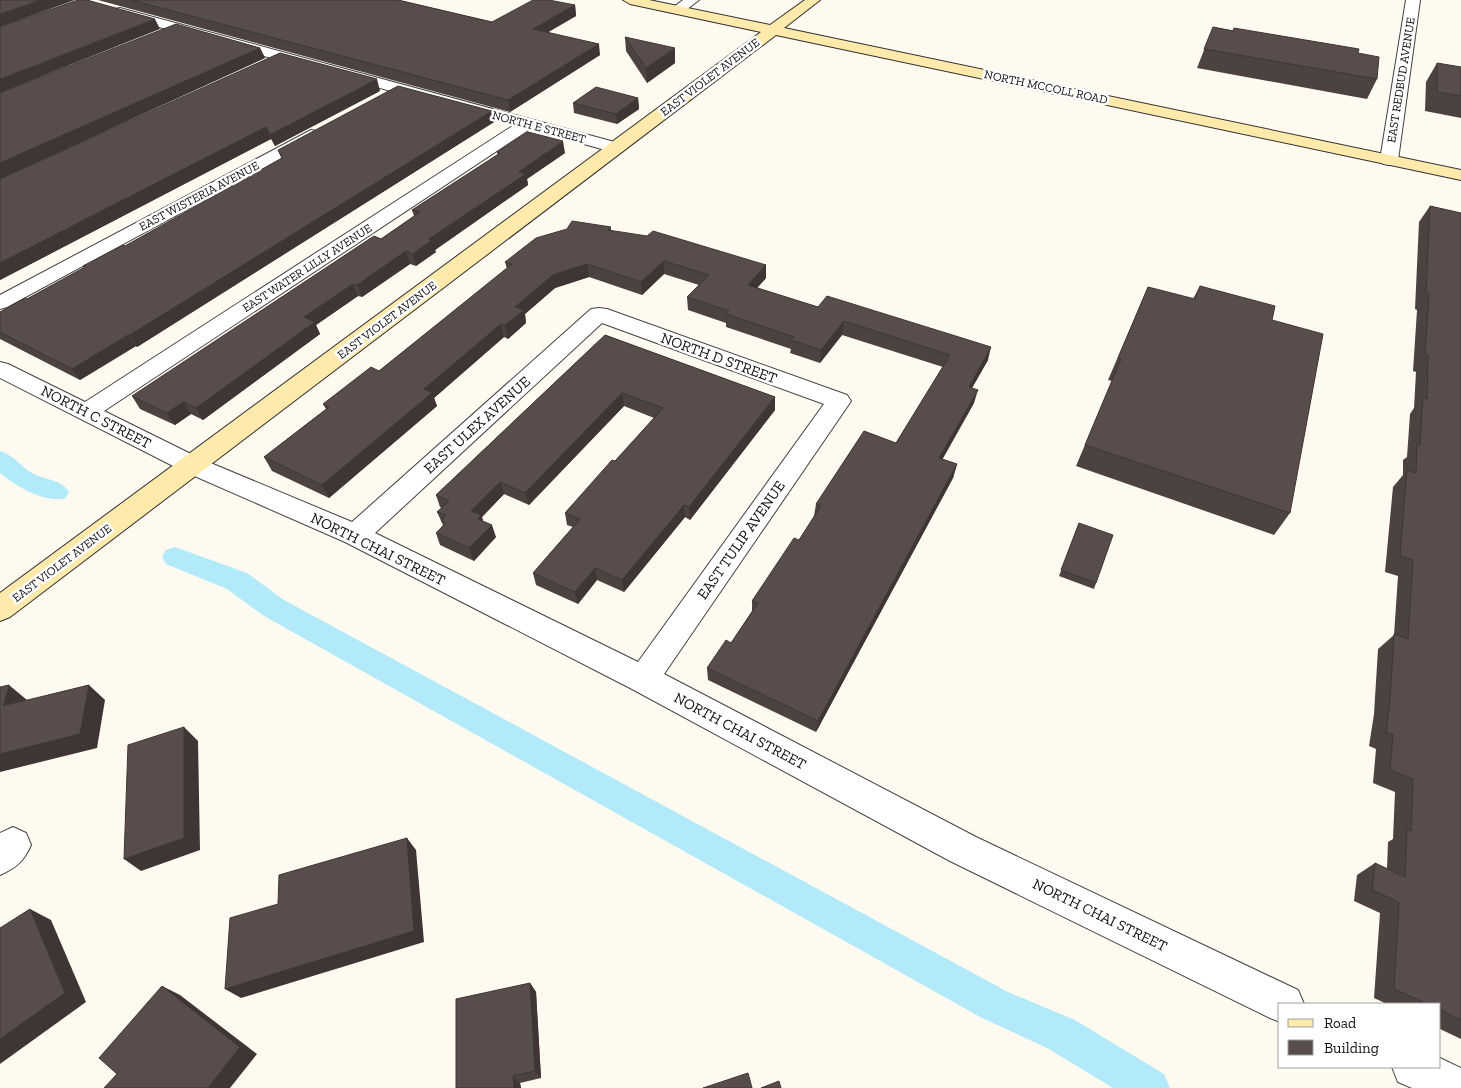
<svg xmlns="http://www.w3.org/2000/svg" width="1461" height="1088" font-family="'Zilla Slab',serif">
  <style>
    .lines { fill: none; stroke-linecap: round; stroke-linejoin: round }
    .canal { fill: #b2eafa; fill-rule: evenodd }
    .street-casing { stroke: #424242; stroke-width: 2 }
    .secondary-casing { stroke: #313131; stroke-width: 2 }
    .street { fill: #fff; fill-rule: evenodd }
    .secondary { fill: #ffe9ab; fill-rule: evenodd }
    .wall { fill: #4c4240 }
    .shaded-wall { fill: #3e3634 }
    .building { fill: #584d4a; stroke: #3e3634 }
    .labels { text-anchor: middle; stroke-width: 5; stroke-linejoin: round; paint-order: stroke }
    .far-street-label { font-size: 12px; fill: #0f0f0f; stroke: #fff }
    .street-label { font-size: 15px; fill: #0f0f0f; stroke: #fff }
  </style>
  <rect width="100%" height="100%" fill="#fffaf0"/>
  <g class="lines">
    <g class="canal">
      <path d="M0,451c14,4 20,15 32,22 12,7 30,6 37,19l-3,6c-20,6 -51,-12 -66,-25z"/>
      <path d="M175,547l72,26 37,27 724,392 67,28 89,54 6,14h-57l-66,-40 -65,-30 -718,-402 -37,-27 -61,-25 -4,-7 4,-7z"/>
    </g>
    <g class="street-casing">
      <g id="street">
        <path d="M683,0h16l-17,13h-10l-2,-3z"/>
        <path d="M1406,0h14l-22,160 -3,4 -6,1 -6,-1 -3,-4z"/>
        <path d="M120,8l502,136 3,4 -3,4 -6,1 -86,-24 -426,282 97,48 151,63 239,-213 8,-1 8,1 240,86 4,6 -4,6 -183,267 312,163 322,153 6,14h-24v18l-10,-4 -320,-157 -318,-172 -287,-147 -162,-71 -183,-93v-16l8,2 77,38 429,-277 -399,-110 -2,-3 2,-3zM602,323l222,81 -186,258 -263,-129z"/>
        <path d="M311,130l6,1 2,4 -2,4 -310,168 -7,2v-14z"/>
        <path d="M13,827l13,6 5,12c-7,16 -15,23 -31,30v-42z"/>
        <path d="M1440,1058l21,10v20h-49l-14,-6 -6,-15h48z"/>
      </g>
    </g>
    <g class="secondary-casing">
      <path id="secondary" d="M623,0h26l121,25 35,-25h15l-36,28 677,142v10l-685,-145 -766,582 -10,4v-28l761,-561 -131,-28z"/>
    </g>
    <use href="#street" class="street"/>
    <use href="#secondary" class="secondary"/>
  </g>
  <g class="wall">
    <path d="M98,0h300l94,22 83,-17 1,11 -29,16 53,23 -90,57z"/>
    <path d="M1213,27l145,26 19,26 -10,20 -170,-31z"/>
    <path d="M625,37l50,26 -28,20 -21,-32z"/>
    <path d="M260,48l5,10 -264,121 379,-88 -105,55 -4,-7 -271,141v-187z"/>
    <path d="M1437,63l24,4v51l-36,-7 1,-29z"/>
    <path d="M638,98l1,11 -22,15 -43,-11 -1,-10z"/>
    <path d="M492,111l2,11 -357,225 -1,-1 -56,34 -80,-41v-27l27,-13 57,-31 -1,-2 42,-20 157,-87 -4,-9z"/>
    <path d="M497,152l68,1 -38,26 1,6 -93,65 1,2 -20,14 -6,-2 -48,33 -4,-1 -42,29 4,9 -117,86 -12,-6 -16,11 -35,-16 -8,-13 249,-157 33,-23 -2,-6 86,-55z"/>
    <path d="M1430,206l31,7v826l-21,-10v-25h-53l-13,-6 6,-85 -26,-12 3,-26 18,-12 12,6 1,-27 5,-3 2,-47 -22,-9 3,-34 -7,-3 5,-32 4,-65 16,-14 4,-59 -13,-4 8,-85 10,-12v-15l4,-3 3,-43 4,-6 2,-36 -3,-1 4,-61 -2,-1 4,-87z"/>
    <path d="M611,227v4l155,34v13l-9,10 231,72 -16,28 2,15 -32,56 15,5 -4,14 -137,254 -108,-52 -1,-12 24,-25 21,-32v-10l47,-61 15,-24 2,-12 80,-61 47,-76 -101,-32 -22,28 -30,-10 1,-4 -65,-22v-4l-38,-13 -1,-13 12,-12 -35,-11 -22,21 -53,-18 -34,11 -30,26 1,9 -18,16 -4,-2 -70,61 3,8 -108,92 -57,-27 -8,-14 62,-48 -3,-5 56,-33 128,-102 -2,-7z"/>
    <path d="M1200,286l72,34 18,193 -16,22 -198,-69 36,-85 -4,-1 40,-93 45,12z"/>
    <path d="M605,335l170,62v13l-85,110 -5,-3 -61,75 -27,-12 -19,24 -42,-19 -3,-12 40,-46 -6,-2 -2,-12 50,-52 39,-43 -30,-12 -95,99 -25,-11 -22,23 1,4 13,16 -22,24 -34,-16 -4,-12 7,-8 -6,-13 5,-4 -2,-1 -4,-12z"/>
    <path d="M1079,523l17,60 -2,6 -35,-13z"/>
    <path d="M530,983l6,9 5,86 -21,5 1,5h-65z"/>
  </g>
  <g class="shaded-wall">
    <path d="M41,0h34l-75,27v-13z"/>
    <path d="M575,5l1,11 -41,24 -2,-11z"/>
    <path d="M155,19l5,10 -160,64v-14z"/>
    <path d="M599,44l1,11 -90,57 -2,-12z"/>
    <path d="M260,48l5,10 -265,121v-16z"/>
    <path d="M675,48v15l-28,20 -1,-15z"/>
    <path d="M377,79l3,12 -105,55 -5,-11z"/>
    <path d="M638,98l1,11 -22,15 -1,-10z"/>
    <path d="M492,111l2,11 -357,225 -7,-12z"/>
    <path d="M266,127l5,12 -271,141v-17z"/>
    <path d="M563,141l2,12 -38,26 1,6 -93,65 1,2 -20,14 -3,-12 16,-15 90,-67z"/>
    <path d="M406,251l4,13 -48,33 -5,-12z"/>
    <path d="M664,261v13l-22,21 -1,-13z"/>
    <path d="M587,264l2,13 -34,11 -30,26 1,9 -18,16 -3,-14 10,-18 38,-32z"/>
    <path d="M766,265v13l-18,20v-13z"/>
    <path d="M353,284l5,12 -42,29 4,9 -117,86 -7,-12 108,-91z"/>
    <path d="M844,321l-2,14 -22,28 1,-13z"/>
    <path d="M501,324l3,13 -70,61 3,8 -108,92 -7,-13 102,-96z"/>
    <path d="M128,335l8,11 -56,34 -8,-11z"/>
    <path d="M991,347l-3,13 -23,40 4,-13z"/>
    <path d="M978,390l-4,13 -38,68 3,-13z"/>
    <path d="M622,393l2,13 -95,99 -4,-12z"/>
    <path d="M775,397v13l-85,110 -1,-13z"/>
    <path d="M183,402l8,12 -16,11 -8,-12z"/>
    <path d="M957,464l-4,14 -137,254 2,-11z"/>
    <path d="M500,482l4,12 -22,23 3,11 -14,-17z"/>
    <path d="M684,505l1,12 -61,75 -2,-12z"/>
    <path d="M492,525l4,12 -22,24 -5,-13z"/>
    <path d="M595,568l2,12 -19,24 -3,-12z"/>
    <path d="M9,685l18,15 -24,6z"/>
    <path d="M89,685l16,15 -8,48 -97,24v-18z"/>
    <path d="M184,727l14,14 2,109 -59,21 -17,-12z"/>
    <path d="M407,838l9,12 8,92 -183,56 -16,-9z"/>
    <path d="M30,909l21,11 35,82 -86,62v-25z"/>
    <path d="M530,983l6,9 5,86 -6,-7z"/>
    <path d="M162,986l18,9 77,59 -27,34h-22z"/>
    <path d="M513,1076l7,7 1,5h-7z"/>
  </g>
  <g class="building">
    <path d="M0,0h41l-41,14z"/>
    <path d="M78,0h9l68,19 -155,60v-52z"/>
    <path d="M131,0h267l94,22 41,-22h16l26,5 -42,24 66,15 -91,56z"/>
    <path d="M176,24l84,24 -260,115v-70z"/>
    <path d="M1213,27l20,4 1,-3 125,21 -1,4 21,4 -2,22 -173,-30z"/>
    <path d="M625,37l50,11 -29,20z"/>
    <path d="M280,53l97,26 -107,56 -4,-8 -266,136v-84z"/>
    <path d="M1437,63l24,4v29l-24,-4z"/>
    <path d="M398,86l94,25 -362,224h-2l-56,34 -72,-37v-20l25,-14 2,1 58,-32 -2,-1 40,-21 2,1 157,-88 -4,-8z"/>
    <path d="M596,87l42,11 -22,16 -43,-11z"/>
    <path d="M528,132l35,9 -44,31 7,2 -97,65 3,1 -19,14 -7,-3 -49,34 -4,-1 -49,33 11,5 -119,86 -13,-6 -16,11 -35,-17 242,-160 7,3 39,-27 -8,-2 88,-57 -3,-1z"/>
    <path d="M1430,206l31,7v807l-21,-10v-6h-13l-33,-15 5,-87 -27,-12 3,-27 30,14 2,-48 4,2 2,-52 -23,-9 3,-35 -7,-3 4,-32 4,-66 14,5 5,-79 -13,-4 7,-86 9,3 1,-29 3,1 3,-48 4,2 1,-44 -3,-1 4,-60 -3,-1z"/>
    <path d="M572,221l39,6 -3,3 39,6 6,-5 113,34 -18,20 70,22 9,-11 164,51 -22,40 9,3 -39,68 18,6 -139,257 -111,-53 19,-28 5,3 27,-40 -6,-2 42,-63 5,2 22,-34 -5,-2 48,-73 32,12 54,-88 -106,-34 -23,29 -30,-10 3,-3 -68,-23 3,-3 -42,-14 22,-22 -45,-14 -23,21 -54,-18 -34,11 -38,32 9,3 -19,15 -4,-1 -77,65 8,4 -110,92 -58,-28 65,-50 -6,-3 48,-37 8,4 133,-107 -7,-2 31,-24 31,-9z"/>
    <path d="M1200,286l75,20 -3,14 51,14 -33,179 -205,-68 36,-86 -3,-1 30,-71 47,12z"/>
    <path d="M605,335l170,62 -86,110 -5,-2 -62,75 -27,-12 -20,24 -42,-19 47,-54 -15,-6 47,-53 3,1 48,-53 -41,-15 -97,100 -25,-11 -29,29 10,4 -3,4 14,6 -23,23 -33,-15 10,-10 -5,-2 5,-6 -9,-3 12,-11 -13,-6z"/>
    <path d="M1079,523l34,12 -17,48 -35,-13z"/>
    <path d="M9,685l-6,21 86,-21 -9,49 -80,20v-67z"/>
    <path d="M184,727v111l-60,21 4,-114z"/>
    <path d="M407,838l7,93 -189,58 5,-71 48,-14 1,-29z"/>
    <path d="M30,909l35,84 -65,46v-111z"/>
    <path d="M530,983l5,88 -22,5 1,12h-58v-89z"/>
    <path d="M162,986l78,61 -32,41h-104l13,-14 -18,-16z"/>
    <path d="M748,1073l4,15h-49z"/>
    <path d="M779,1081l2,7h-20z"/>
  </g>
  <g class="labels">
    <g class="far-street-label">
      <text transform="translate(710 77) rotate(-37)" y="4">EAST VIOLET AVENUE</text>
      <text transform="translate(1401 80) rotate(-81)" y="4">EAST REDBUD AVENUE</text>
      <text transform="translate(1046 87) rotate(12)" y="4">NORTH MCCOLL ROAD</text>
      <text transform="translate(539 127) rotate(15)" y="4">NORTH E STREET</text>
      <text transform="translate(199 196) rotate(-28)" y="4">EAST WISTERIA AVENUE</text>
      <text transform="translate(307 268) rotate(-33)" y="4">EAST WATER LILLY AVENUE</text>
      <text transform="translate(387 320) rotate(-37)" y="4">EAST VIOLET AVENUE</text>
      <text transform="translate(62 563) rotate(-37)" y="4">EAST VIOLET AVENUE</text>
    </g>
    <g class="street-label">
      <text transform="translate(719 358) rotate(20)" y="5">NORTH D STREET</text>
      <text transform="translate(96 417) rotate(27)" y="5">NORTH C STREET</text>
      <text transform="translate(477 425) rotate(-42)" y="5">EAST ULEX AVENUE</text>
      <text transform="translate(741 540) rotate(-55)" y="5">EAST TULIP AVENUE</text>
      <text transform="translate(378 549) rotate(26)" y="5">NORTH CHAI STREET</text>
      <text transform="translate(740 731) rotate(28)" y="5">NORTH CHAI STREET</text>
      <text transform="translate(1100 915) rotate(26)" y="5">NORTH CHAI STREET</text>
    </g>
  </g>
  <rect x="1278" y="1003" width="162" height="65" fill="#ffffff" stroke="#9f9f9f"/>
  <rect x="1288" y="1019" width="25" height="8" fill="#ffe9ab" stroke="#9f9f9f"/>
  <text x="1324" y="1028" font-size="15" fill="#0f0f0f">Road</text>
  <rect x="1288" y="1040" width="25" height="15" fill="#584d4a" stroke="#9f9f9f"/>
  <text x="1324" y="1053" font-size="15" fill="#0f0f0f">Building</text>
</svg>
